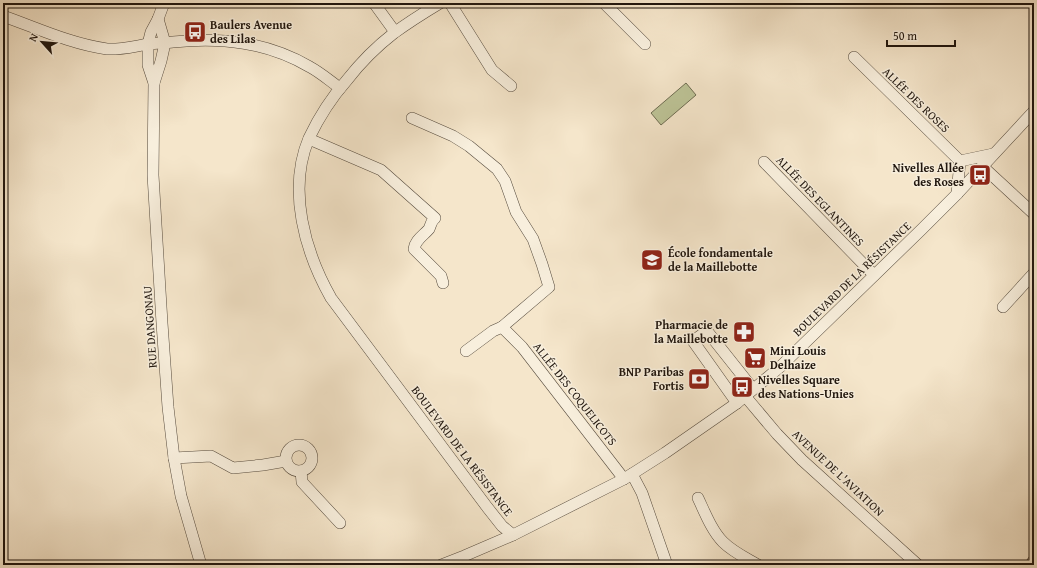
<svg xmlns="http://www.w3.org/2000/svg" width="1037" height="568" font-family="'Gentium Book Plus',serif">
  <style>
    .green { fill: #bdc497; stroke: #6e6d52 }
    .lines { fill: none; stroke-linecap: round; stroke-linejoin: round }
    .minor-casing { stroke: #554a3d; stroke-width: 12 }
    .tertiary-casing { stroke: #554a3d; stroke-width: 16 }
    .minor { stroke: #f8efdd; stroke-width: 11 }
    .tertiary { stroke: #f8efdd; stroke-width: 14 }
    .labels { text-anchor: middle; stroke-width: 3; stroke-linejoin: round; paint-order: stroke }
    .poi-label { font-size: 12px; font-weight: bold; fill: #20160e; stroke: #f8efdd; text-anchor: start }
    .street-label { font-size: 12px; fill: #20160e; stroke: #f8efdd }
  </style>
  <rect width="100%" height="100%" fill="#f5e6cb"/>
  <filter id="stains"><feTurbulence type="fractalNoise" baseFrequency=".005" numOctaves="4"/><feColorMatrix values="0 0 0 0 .2 0 0 0 0 .09 0 0 0 0 .02 0 0 0 .5 -.17"/></filter>
  <radialGradient id="worn" r=".72"><stop offset=".6" stop-color="#630" stop-opacity="0"/><stop offset="1" stop-color="#630" stop-opacity=".3"/></radialGradient>
  <path class="green" d="M686,83l10,12 -35,30 -10,-12z"/>
  <g class="lines">
    <g class="minor-casing">
      <g id="minor">
        <path d="M164,3l-6,16 -7,13 -3,12v21l6,18 -1,92 9,148 6,84 6,51 7,38 20,69"/>
        <path d="M374,3l21,29"/>
        <path d="M440,3c-15,9 -31,19 -46,30 -18,14 -33,29 -47,47 -15,17 -28,37 -38,58 -22,52 -4,114 22,160l156,209 15,19 11,9"/>
        <path d="M450,3l42,67 19,16"/>
        <path d="M604,3l41,41"/>
        <path d="M3,16c34,12 68,28 104,33 14,1 28,-3 42,-5 8,-1 16,-1 24,-2 49,-5 94,0 137,25 11,6 20,14 30,21"/>
        <path d="M854,57l106,104"/>
        <path d="M154,83l7,-22 4,-18 -7,-24"/>
        <path d="M412,118l41,18 16,10 28,23 8,12 11,31 17,27 9,25 7,23 -47,40"/>
        <path d="M309,139l72,31 54,48c-4,3 -4,7 -6,11 -6,7 -14,11 -15,20l27,27 2,7"/>
        <path d="M764,162l110,113"/>
        <path d="M982,166l52,48"/>
        <path d="M957,194l3,-33 33,-7"/>
        <path d="M1003,307l31,-34"/>
        <path d="M466,351l27,-20 9,-4 20,20 102,132"/>
        <path d="M745,396l32,38 25,26 116,105"/>
        <path d="M737,403l-44,-62 14,-10 46,58"/>
        <circle cx="299" cy="458" r="13"/>
        <path d="M174,458l37,-2 22,12 30,-3 23,-4"/>
        <path d="M301,471l1,11 38,41"/>
        <path d="M632,474l10,19 25,72"/>
        <path d="M698,498c7,15 14,33 25,44 10,10 23,16 35,23"/>
        <path d="M441,565l23,-9 49,-21 111,-56 41,-26 72,-50 43,-36 142,-138 35,-35 77,-83"/>
      </g>
    </g>
    <g class="tertiary-casing">
      <path id="tertiary" d="M1033,565l1,-2"/>
    </g>
    <use href="#minor" class="minor"/>
    <use href="#tertiary" class="tertiary"/>
  </g>
  <defs>
    <g id="bus-square" transform="scale(1.15)"><rect x="-9" y="-9" width="18" height="18" rx="4" fill="#8f2418" stroke="#f8efdd"/><path d="M-5-6H5V4H4V6H2V4H-2V6H-4V4H-5ZM-3.5-4V0h7V-4ZM-3.5 1.2v1.5H-2V1.2ZM2 1.2v1.5H3.5V1.2Z" fill="#fff"/></g>
    <g id="school-square" transform="scale(1.15)"><rect x="-9" y="-9" width="18" height="18" rx="4" fill="#8f2418" stroke="#f8efdd"/><path d="M0-5L7-2L0 1L-7-2ZM-4 1L0 2.5L4 1V4Q0 6-4 4Z" fill="#fff"/></g>
    <g id="pharmacy-square" transform="scale(1.15)"><rect x="-9" y="-9" width="18" height="18" rx="4" fill="#8f2418" stroke="#f8efdd"/><path d="M-2-6h4v4h4v4h-4v4h-4v-4h-4v-4h4Z" fill="#fff"/></g>
    <g id="supermarket-square" transform="scale(1.15)"><rect x="-9" y="-9" width="18" height="18" rx="4" fill="#8f2418" stroke="#f8efdd"/><path d="M-6-5.5h2.5l.6 2H6L4.5 2H-2.5L-4.4-4H-6ZM-1.5 3.2a1.3 1.3 0 1 0 .1 0ZM3 3.2a1.3 1.3 0 1 0 .1 0Z" fill="#fff"/></g>
    <g id="bank-square" transform="scale(1.15)"><rect x="-9" y="-9" width="18" height="18" rx="4" fill="#8f2418" stroke="#f8efdd"/><path d="M-6-4H6V4H-6ZM0-2.3a2.3 2.3 0 1 0 0 4.6a2.3 2.3 0 1 0 0-4.6Z" fill="#fff"/></g>
  </defs>
  <g fill-rule="evenodd">
    <use href="#bus-square" x="195" y="32"/>
    <use href="#bus-square" x="980" y="175"/>
    <use href="#school-square" x="652" y="260"/>
    <use href="#pharmacy-square" x="744" y="332"/>
    <use href="#supermarket-square" x="755" y="358"/>
    <use href="#bank-square" x="699" y="379"/>
    <use href="#bus-square" x="742" y="387"/>
  </g>
  <g class="labels">
    <g class="poi-label">
      <text x="210" y="29">Baulers Avenue<tspan x="210" dy="14">des Lilas</tspan></text>
      <text x="964" y="172" text-anchor="end">Nivelles Allée<tspan x="964" dy="14">des Roses</tspan></text>
      <text x="668" y="257">École fondamentale<tspan x="668" dy="14">de la Maillebotte</tspan></text>
      <text x="728" y="329" text-anchor="end">Pharmacie de<tspan x="728" dy="14">la Maillebotte</tspan></text>
      <text x="770" y="355">Mini Louis<tspan x="770" dy="14">Delhaize</tspan></text>
      <text x="684" y="376" text-anchor="end">BNP Paribas<tspan x="684" dy="14">Fortis</tspan></text>
      <text x="758" y="384">Nivelles Square<tspan x="758" dy="14">des Nations-Unies</tspan></text>
    </g>
    <g class="street-label">
      <text transform="translate(916 100) rotate(44)" y="4">ALLÉE DES ROSES</text>
      <text transform="translate(820 201) rotate(46)" y="4">ALLÉE DES EGLANTINES</text>
      <text transform="translate(852 279) rotate(-44)" y="4">BOULEVARD DE LA RÉSISTANCE</text>
      <text transform="translate(150 327) rotate(-94)" y="4">RUE DANGONAU</text>
      <text transform="translate(575 394) rotate(52)" y="4">ALLÉE DES COQUELICOTS</text>
      <text transform="translate(462 451) rotate(53)" y="4">BOULEVARD DE LA RÉSISTANCE</text>
      <text transform="translate(838 473) rotate(43)" y="4">AVENUE DE L'AVIATION</text>
    </g>
  </g>
  <rect width="1037" height="568" fill="none" stroke="#f5e6cb" stroke-width="16"/>
  <rect x="4" y="4" width="1029" height="560" fill="none" stroke="#20160e" stroke-width="2"/>
  <rect x="8" y="8" width="1021" height="552" fill="none" stroke="#20160e"/>
  <g transform="translate(42 42) rotate(297)" stroke="#f8efdd" stroke-width="3" paint-order="stroke">
  <path d="M0-3L7 15L0 10L-7 15Z" fill="#20160e"/>
  <text y="-6" font-size="11" font-weight="bold" text-anchor="middle" fill="#20160e">N</text>
  </g>
  <path d="M887 40v6h68v-6" fill="none" stroke="#20160e" stroke-width="2"/>
  <text x="893" y="40" font-size="12" fill="#20160e" stroke="#f8efdd" stroke-width="3" paint-order="stroke">50 m</text>
  <rect width="100%" height="100%" filter="url(#stains)"/>
  <rect width="100%" height="100%" fill="url(#worn)"/>
</svg>
